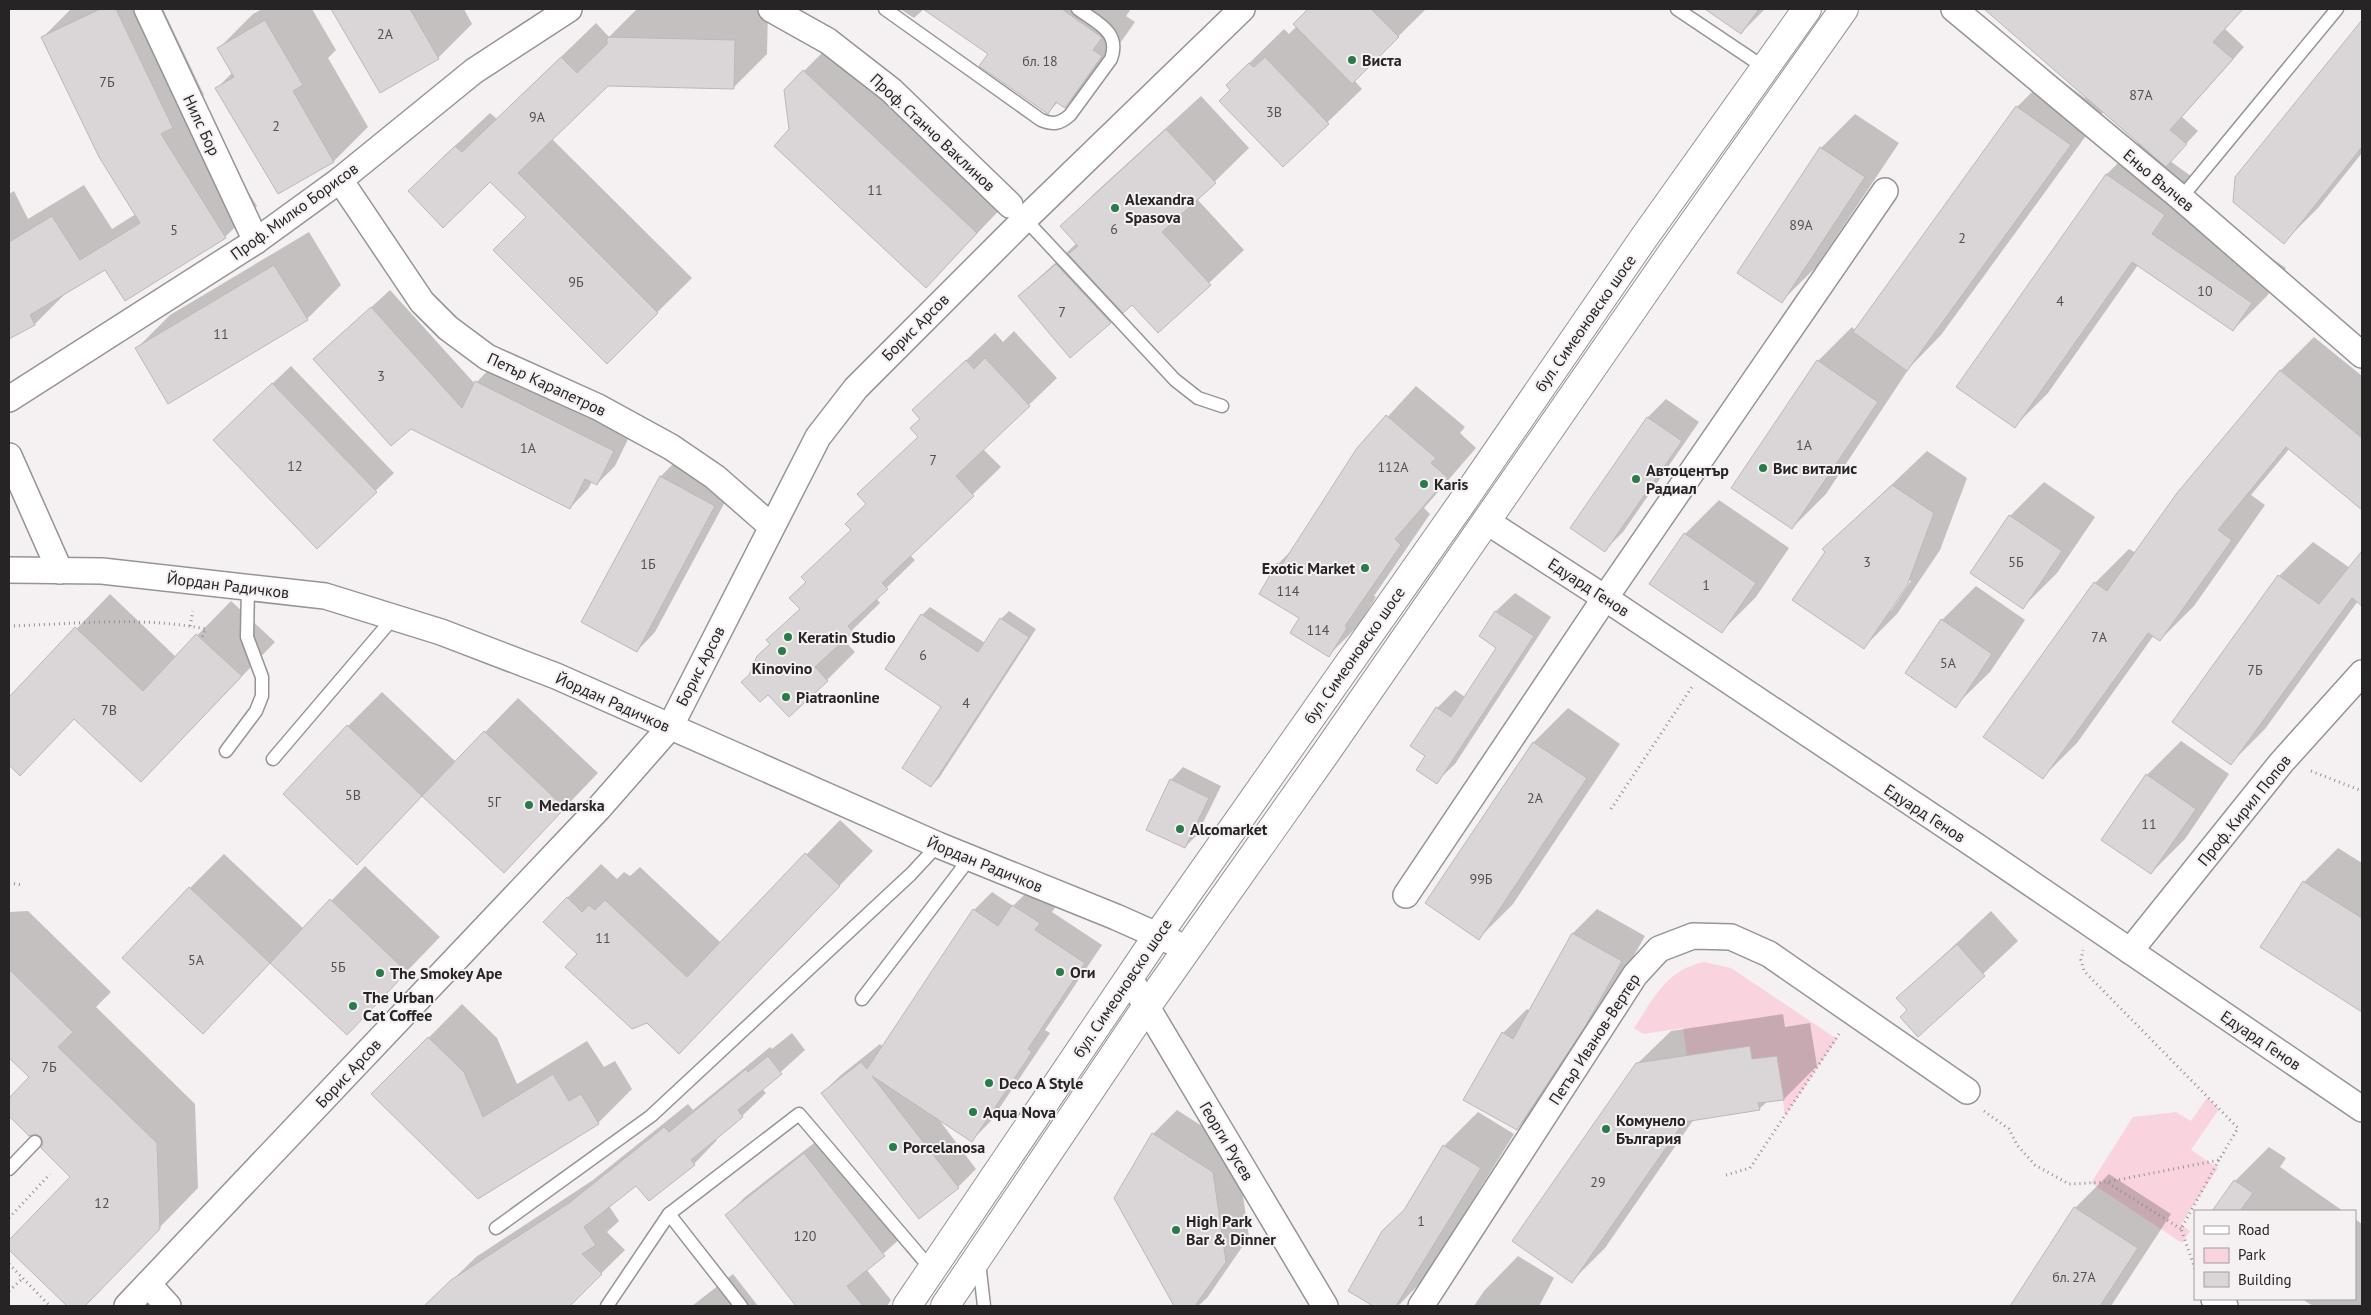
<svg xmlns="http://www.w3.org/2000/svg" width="2371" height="1315" font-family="'PT Sans',sans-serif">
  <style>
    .green { fill: #f9d4df }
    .shadow { fill: #0003; fill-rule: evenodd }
    .building { fill: #dad5d6; stroke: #bcb7b9 }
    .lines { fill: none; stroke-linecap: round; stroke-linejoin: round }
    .service-casing { stroke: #989495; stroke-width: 15 }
    .minor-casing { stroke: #989495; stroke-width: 28 }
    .secondary-casing { stroke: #989495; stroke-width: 30 }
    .path { stroke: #949091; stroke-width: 3; stroke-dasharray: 1 4; stroke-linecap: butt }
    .service { stroke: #fff; stroke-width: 12 }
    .minor { stroke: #fff; stroke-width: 25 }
    .secondary { stroke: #fff; stroke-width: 28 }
    .poi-dot { fill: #2a7a4a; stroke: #f5f0f1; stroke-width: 2 }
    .labels { text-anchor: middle; stroke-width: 4; stroke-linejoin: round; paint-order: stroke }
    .number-label { font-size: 14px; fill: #535051 }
    .poi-label { font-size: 16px; font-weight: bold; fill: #262425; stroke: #f5f0f1; text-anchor: start }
    .street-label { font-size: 16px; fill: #262425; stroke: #f5f0f1 }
  </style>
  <rect width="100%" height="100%" fill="#f5f0f1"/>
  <g class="green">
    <path d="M1704,962l27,6 106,71 -52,77 -8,-60 -25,3 -2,-13 -63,10 -4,-28 -40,6 -9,-6c20,-30 32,-58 70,-66z"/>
    <path d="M2207,1098l12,11 -28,41 27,18 -37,56 9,7 -8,12 -91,-60 42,-66 43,-5 15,9z"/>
  </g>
  <g class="shadow">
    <path d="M71,9h92l41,86 -10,10 63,101 -32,31 -120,31 -38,24 -32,32 -26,14v-144l5,-3 14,28 56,-34 28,44 24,-15 -93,-177z"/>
    <path d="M262,9h50l24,41 -8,8 40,69 -34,34 -56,32 -61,-105 16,-16 -14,-24 34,-34z"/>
    <path d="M333,9h131l8,15 -34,34 -57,33z"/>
    <path d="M637,9h131l-1,45 -34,34 -126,-3 -56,53 141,140 -85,84 -79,-145 -38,-37 -47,-23 47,-44 7,6 99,-96 13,14z"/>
    <path d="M900,9h24l-10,9z"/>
    <path d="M925,9h206l-5,7 9,6 -36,51 -34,34 -7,-5 -10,10 -59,-58z"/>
    <path d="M1310,9h116l-72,71 8,9 -79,76 -56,-80 57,-56 5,5 8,-8 -2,-2z"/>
    <path d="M1707,9h58l-24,24z"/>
    <path d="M1986,9h257l-18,20 19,18 -62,70 16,14 -28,30 28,20 -13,18 101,69 -19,28 -34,34 -95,-65 -90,128 -34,34 92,-252 33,-33 -35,-31 -163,224 -31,32 -84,127 -34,34 26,-167 34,-34 3,3 162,-223 34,-34 34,25 1,-2z"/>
    <path d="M2362,23v130l-44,55 -34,34 75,-216z"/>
    <path d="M838,37l172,162 -84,88 -135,-157 13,-59z"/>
    <path d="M1201,96l48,52 -52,51 47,51 -86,81 -26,-28 -22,19 -91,-26 58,-53 -15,-17 34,-34z"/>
    <path d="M1855,114l44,29 -83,124 -34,34 39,-153z"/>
    <path d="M309,232l32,53 -34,34 -171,30 34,-34z"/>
    <path d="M390,290l85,94 19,-20 137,69 -16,33 -18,18 -5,-3 -4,8 -18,19 -255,-149z"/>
    <path d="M1014,331l43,47 -74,71 18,18 -91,88 5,5 -39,38 4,5 -37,36 12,13 -28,28 -59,-40 33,-32 6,-26 45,-52 15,-27 52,-67 3,-17 20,-36 53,-50 8,9z"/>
    <path d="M2314,337l48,39v133l-72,-61 -39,47 14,10 -71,101 -34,34 -6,-5 -77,108 -34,34 52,-194 34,-34 7,4 144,-182z"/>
    <path d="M291,366l103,107 -77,74 -85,-125z"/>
    <path d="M1416,386l49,41 -5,6 16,15 -52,60 6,6 -56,82 2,1 -17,28 -30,30 -29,-37 -22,-54 16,-16 64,-99z"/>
    <path d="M1666,399l33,23 -76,110 -18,18 -33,-23 76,-110z"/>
    <path d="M1927,451l40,27 -27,72 -43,64 -34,34 -36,-97 -3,-2zM1909,580l2,1 -20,30h-3z"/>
    <path d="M679,458l54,29 -78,145 -18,19 -54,-29 78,-146z"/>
    <path d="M2044,482l51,35 -38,56 -34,34 -13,-91z"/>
    <path d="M1719,500l70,48 -33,49 -34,34 -37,-97z"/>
    <path d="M2313,542l37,26 12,-15v51l-4,-3 -93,128 -34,34 48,-187z"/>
    <path d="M1976,586l49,34 -35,52 -35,34 -13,-86z"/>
    <path d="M1515,593l36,24 -96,147 -19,18 -9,-26 10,-48 18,-18 10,7 33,-49 -18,-12 16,-25z"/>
    <path d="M110,594l66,63 55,-56 44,41 -134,139 -66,-63 -55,56 -11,-11v-64z"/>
    <path d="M930,607l55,36 16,-24 8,-8 27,18 -97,149 -8,8 12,-79 -21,-92z"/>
    <path d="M382,692l74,70 62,-64 80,75 -94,98 -81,-76 -66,68 -9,-137z"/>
    <path d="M1568,708l52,36 -107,160 -34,34 -53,-35 108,-161z"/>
    <path d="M2181,741l48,33 -44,65 -34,34 -4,-98z"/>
    <path d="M1183,767l38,19 -24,49 -12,12 -37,-18 23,-49z"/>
    <path d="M840,820l33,31 -194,201 -100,-98 -12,-56 34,-34 16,15 7,-7 6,4 10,-9 81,76z"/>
    <path d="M2338,848l24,15v151l-58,-132z"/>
    <path d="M224,854l80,75 61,-63 75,71 -93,96 -76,-71 -34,36 -47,-110z"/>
    <path d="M1031,888l26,17 -5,7 50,33 -57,85 5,3 -60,89 -18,18 -35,-23 39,52 -18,18 -136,-94 19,-18 39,-31 3,3 91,-137 18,-18 21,14z"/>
    <path d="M1597,909l48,27 -36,63 -68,106 -24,24 -14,-96 24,-24 3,2 43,-78z"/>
    <path d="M28,911l83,81 -15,15 99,97 3,84 -115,118h-15l-59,-57v-7l63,-65 -28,-33 -2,-8 -5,-3 -7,2 -21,-20v-15l22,-23 -22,-21v-144z"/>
    <path d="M1991,911l27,30 -100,94 -10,-25 -10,-12z"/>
    <path d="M462,1004l35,34 20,46 70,-43 17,26 11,-6 17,28 -34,34 -120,74 -105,-103z"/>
    <path d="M1783,1014l2,13 25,-4 7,43 -33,33 -16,2 -9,8 -65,10 -89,129 -33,33 65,-217 34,-33z"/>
    <path d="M792,1033l13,17 -43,39 4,4 -24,23 -27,22 2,2 -23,24 -57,20 -28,22 10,15 -12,11 18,18 -57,56h-142l50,-49 117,-77 95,-76 5,6 77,-63 2,2z"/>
    <path d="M1177,1110l59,38 13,89 -42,61 -9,8h-23l-60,-108 38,-64z"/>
    <path d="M1478,1112l36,22 -91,146 -25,26h-22l-26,-15 57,-83 37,-62z"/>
    <path d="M823,1136l79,101 -36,32 25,31 -4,6h-89l-71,-91 18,-18z"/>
    <path d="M2269,1147l17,11 -6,9 63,44h-129l21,-30z"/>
    <path d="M2109,1174l62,40 -60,92h-99l63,-98z"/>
    <path d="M2355,1219l7,5v82h-49l-11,-7h53z"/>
    <path d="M1518,1256l36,22 -15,28h-65l10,-15z"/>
    <path d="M733,1274l25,32h-66z"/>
  </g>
  <g class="building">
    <path d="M100,9h16l57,119 -12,6 65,104 -101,63 -20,-31 -75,45 5,10 -26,14v-97l43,-26 28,44 60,-37 -41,-66 -58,-120z"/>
    <path d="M331,9h79l29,50 -59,34z"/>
    <path d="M923,9h139l38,27 2,2 -9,12 9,6 -37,52 -9,-6 -8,12 -69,-48 9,-12z"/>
    <path d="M1308,9h63l28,28 -47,47 -59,-60z"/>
    <path d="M1705,9h54l-18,25z"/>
    <path d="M1984,9h259l-30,33 20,17 -63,71 17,14 -21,23z"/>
    <path d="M265,20l38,65 -10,6 41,71 -56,32 -63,-106 19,-11 -17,-29z"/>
    <path d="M2362,20v127l-78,97 -51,-42 2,-25z"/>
    <path d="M607,37l128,3 -1,49 -126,-3 -90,87 140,140 -51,51 -114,-114 33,-33 -36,-35 -47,46 -35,-37 47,-45 7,6 99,-95 16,16 30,-29z"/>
    <path d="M1265,57l64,67 -46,43 -64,-66 11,-11 -4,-5 23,-22 5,4z"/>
    <path d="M803,70l174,163 -51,55 -152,-142 15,-17 -5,-39z"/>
    <path d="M2016,106l55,39 -164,226 -54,-39z"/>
    <path d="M1166,129l50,54 -54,49 49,53 -53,48 -26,-28 -9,8 -55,-59 10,-8 -18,-20z"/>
    <path d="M1820,147l45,30 -83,126 -45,-30z"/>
    <path d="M2106,174l59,41 -13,19 100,69 -19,28 -101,-69 -117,166 -59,-41z"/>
    <path d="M1056,264l55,59 -41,35 -52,-62z"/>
    <path d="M274,265l34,55 -140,84 -33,-56z"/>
    <path d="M371,307l91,101 13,-27 139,70 -17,34 -12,-6 -15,30 -159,-80 -20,17 -78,-87z"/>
    <path d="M985,358l45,48 -74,70 18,20 -92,87 6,6 -40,37 5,6 -38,35 13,14 -39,36 -21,-22 -8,7 -19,-20 8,-7 8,-19 13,-12 -4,-4 34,-31 -11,-11 17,-16 -5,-5 50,-47 -6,-6 21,-20 -9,-10 61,-57 -8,-9 10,-9 -8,-9 54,-50 8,9z"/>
    <path d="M1817,360l61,42 -86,127 -61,-41z"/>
    <path d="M2280,370l82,68v72l-76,-63 -68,83 14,10 -72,101 -12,-8 -105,146 -60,-42 111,-155 13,9 70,-98z"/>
    <path d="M272,383l105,109 -60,57 -104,-109z"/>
    <path d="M1386,415l50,43 -5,5 17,15 -53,61 6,6 -56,81 2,2 -18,29 -39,-24 9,-15 -40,-24 18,-31 4,3 76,-118z"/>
    <path d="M1647,417l35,24 -77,111 -35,-24z"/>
    <path d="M660,476l55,30 -78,146 -56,-30z"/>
    <path d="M1892,485l42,28 -27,73 -43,63 -72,-49 33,-48 -3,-3z"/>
    <path d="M2009,515l53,36 -39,58 -53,-36z"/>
    <path d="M1684,533l72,50 -34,50 -73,-49z"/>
    <path d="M2362,551v55l-10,-8 -121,167 -59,-43 106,-147 41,29z"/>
    <path d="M1495,611l39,25 -97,148 -21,-14 9,-14 -15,-10 26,-39 15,10 45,-69 -17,-12z"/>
    <path d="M921,614l57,38 22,-34 29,19 -98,150 -29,-19 39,-61 -56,-38z"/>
    <path d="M1941,619l51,35 -36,54 -51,-35z"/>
    <path d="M75,627l68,64 53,-57 46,42 -101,106 -67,-63 -54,57 -11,-11v-68z"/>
    <path d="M347,725l75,71 -65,69 -74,-71z"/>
    <path d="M484,731l81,77 -61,65 -82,-77z"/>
    <path d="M1533,742l54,36 -108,162 -54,-37z"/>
    <path d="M2146,774l50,35 -45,65 -50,-34z"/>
    <path d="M1170,779l39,19 -24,50 -39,-18z"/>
    <path d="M805,853l35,33 -161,168 -32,-31 -15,6 -67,-62 12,-13 -34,-32 24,-25 15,15 7,-7 6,5 10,-10 82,77z"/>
    <path d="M2303,881l59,37v94l-102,-65z"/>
    <path d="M189,887l81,76 -67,71 -81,-76z"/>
    <path d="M330,899l77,73 -60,63 -77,-72z"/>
    <path d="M1012,905l28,18 -5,7 50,33 -57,86 4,3 -60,90 -100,-66 87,112 -40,31 -98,-126 40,-31 6,7 106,-160 25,17z"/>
    <path d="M1572,933l50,28 -36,64 -69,105 -54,-30 39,-68 11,7z"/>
    <path d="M1957,944l28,32 -67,61 -18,-20 7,-7 -11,-12z"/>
    <path d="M9,969l64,63 -15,15 99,96 3,86 -75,77h-18l-58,-56v-10l61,-63 -29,-29 2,-5 -2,-6 -5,-3 -7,2 -20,-20v-18l20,-21 -20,-19z"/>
    <path d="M428,1037l36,35 19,45 70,-43 16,27 12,-7 18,30 -121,75 -107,-105z"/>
    <path d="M1750,1046l2,13 25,-3 7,44 -26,3 2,7 -76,12 -112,161 -60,-42 124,-178z"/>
    <path d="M768,1056l14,18 -44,36 5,7 -52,43 4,5 -46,36 -13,-15 -52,41 12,18 -14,9 20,20 -32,32h-146l27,-26 118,-77 95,-76 5,5 77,-63 2,3z"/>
    <path d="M1152,1133l61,39 13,90 -31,44h-21l-60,-108z"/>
    <path d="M1443,1145l38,23 -85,138h-23l-25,-15 34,-60 22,-21z"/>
    <path d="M804,1153l81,103 -38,30 16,20h-67l-71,-91z"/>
    <path d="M2234,1180l19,13 -13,18h-28z"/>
    <path d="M2074,1207l64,41 -38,58h-90z"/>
  </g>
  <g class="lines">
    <g class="service-casing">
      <g id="service">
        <path d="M885,9l156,111c12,5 19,4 29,-5l41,-56c10,-27 -14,-36 -33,-50"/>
        <path d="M1677,9l88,59"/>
        <path d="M2181,198l156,-189"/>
        <path d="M1025,219l150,161 23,18 24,8"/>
        <path d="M226,751l30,-40 6,-15v-19l-15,-40 1,-50"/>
        <path d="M273,759l121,-142"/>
        <path d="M862,999l108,-141"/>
        <path d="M9,1169l26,-27"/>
        <path d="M669,1214l130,-100 133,156"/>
        <path d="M496,1228l155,-112 260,-242 27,-29"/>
        <path d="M979,1262l5,44"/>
        <path d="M607,1306l62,-92 72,92"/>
      </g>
    </g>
    <g class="minor-casing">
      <g id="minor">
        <path d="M147,9l109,232"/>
        <path d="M771,9l57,32 63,49 119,115"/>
        <path d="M1954,9l227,189 181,157"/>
        <path d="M340,180l82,122 26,26 39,29 111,50 73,40 44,30 56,49"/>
        <path d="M9,399l247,-158 84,-61 134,-109 95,-62"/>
        <path d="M9,456l51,115"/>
        <path d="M1486,521l119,77 374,250 383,261"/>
        <path d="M9,570l93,1 223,25 116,36 115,44 382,169 178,72 72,32"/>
        <path d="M1406,895l199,-297 280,-407"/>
        <path d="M2130,951l151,-188 81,-90"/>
        <path d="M1129,977l196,329"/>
        <path d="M148,1284l20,22"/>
        <path d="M2214,1299l11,7"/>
        <path d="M127,1306l472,-498 71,-81 148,-290 38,-49 169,-169 217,-210"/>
        <path d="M1421,1306l214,-331 24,-26 34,-13 38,1 38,17 198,137"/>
      </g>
    </g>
    <g class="secondary-casing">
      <g id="secondary">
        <path d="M907,1306l251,-371 303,-431 182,-265 164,-230"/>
        <path d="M945,1306l202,-300 178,-252 344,-497 175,-248"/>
      </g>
    </g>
    <g class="path">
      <path d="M9,626c65,-2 133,-10 197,3l-5,10"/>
      <path d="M190,626l3,-15"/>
      <path d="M2311,771l51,20"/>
      <path d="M1611,809l81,-122"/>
      <path d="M9,883l14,2"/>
      <path d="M1984,1111l25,18 8,16 18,20 34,19 38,-2 112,-22 19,-32 -154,-157 -3,-11 2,-10"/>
      <path d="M1726,1175l24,-7 89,-134"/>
      <path d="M2108,1183l73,46"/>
      <path d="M9,1218l41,-44"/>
      <path d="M9,1264l41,42"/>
      <path d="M2195,1269l-14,-40 38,-69"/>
      <path d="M9,1291l14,-13"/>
    </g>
    <use href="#service" class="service"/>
    <use href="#minor" class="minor"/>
    <use href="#secondary" class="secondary"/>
  </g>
  <g class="poi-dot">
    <circle cx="1352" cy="60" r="5"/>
    <circle cx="1115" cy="208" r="5"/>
    <circle cx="1763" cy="468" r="5"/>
    <circle cx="1636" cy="479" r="5"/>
    <circle cx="1424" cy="484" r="5"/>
    <circle cx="1365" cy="568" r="5"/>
    <circle cx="788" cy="637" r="5"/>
    <circle cx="782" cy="651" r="5"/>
    <circle cx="786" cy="697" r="5"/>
    <circle cx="529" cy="805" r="5"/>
    <circle cx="1180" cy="829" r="5"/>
    <circle cx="1060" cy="972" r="5"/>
    <circle cx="380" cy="973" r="5"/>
    <circle cx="353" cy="1006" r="5"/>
    <circle cx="989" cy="1083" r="5"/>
    <circle cx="973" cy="1112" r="5"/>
    <circle cx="1606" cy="1129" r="5"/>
    <circle cx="893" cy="1147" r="5"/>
    <circle cx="1176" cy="1230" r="5"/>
  </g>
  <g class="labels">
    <g class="number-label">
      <text x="385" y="39">2А</text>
      <text x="1040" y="66">бл. 18</text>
      <text x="107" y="87">7Б</text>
      <text x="2141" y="100">87А</text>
      <text x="1274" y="117">3В</text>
      <text x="537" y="122">9А</text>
      <text x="276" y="131">2</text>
      <text x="875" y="195">11</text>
      <text x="1801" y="230">89А</text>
      <text x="1114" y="234">6</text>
      <text x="174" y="235">5</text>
      <text x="1962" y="243">2</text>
      <text x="576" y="287">9Б</text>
      <text x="2205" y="296">10</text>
      <text x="2060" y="306">4</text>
      <text x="1062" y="317">7</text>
      <text x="221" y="339">11</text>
      <text x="381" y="381">3</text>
      <text x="1804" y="450">1А</text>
      <text x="528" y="453">1А</text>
      <text x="933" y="465">7</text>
      <text x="295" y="471">12</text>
      <text x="1393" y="472">112А</text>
      <text x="1867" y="567">3</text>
      <text x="2016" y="567">5Б</text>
      <text x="648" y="569">1Б</text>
      <text x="1706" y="590">1</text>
      <text x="1288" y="596">114</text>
      <text x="1318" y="635">114</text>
      <text x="2099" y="642">7А</text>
      <text x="923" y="660">6</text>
      <text x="1948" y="668">5А</text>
      <text x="2255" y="675">7Б</text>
      <text x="966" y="708">4</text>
      <text x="109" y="715">7В</text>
      <text x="353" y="800">5В</text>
      <text x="1535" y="803">2А</text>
      <text x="494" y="807">5Г</text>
      <text x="2149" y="829">11</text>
      <text x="1481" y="884">99Б</text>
      <text x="603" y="943">11</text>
      <text x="196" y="965">5A</text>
      <text x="338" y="972">5Б</text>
      <text x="49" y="1072">7Б</text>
      <text x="1598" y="1187">29</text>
      <text x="102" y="1208">12</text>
      <text x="1421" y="1226">1</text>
      <text x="805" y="1241">120</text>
      <text x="2074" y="1282">бл. 27А</text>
    </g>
    <g class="poi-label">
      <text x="1362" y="66">Виста</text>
      <text x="1125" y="205">Alexandra<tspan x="1125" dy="18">Spasova</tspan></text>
      <text x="1773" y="474">Вис виталис</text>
      <text x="1646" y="476">Автоцентър<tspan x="1646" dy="18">Радиал</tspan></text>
      <text x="1434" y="490">Karis</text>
      <text x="1355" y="574" text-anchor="end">Exotic Market</text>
      <text x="798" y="643">Keratin Studio</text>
      <text x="782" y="674" text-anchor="middle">Kinovino</text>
      <text x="796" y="703">Piatraonline</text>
      <text x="539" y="811">Medarska</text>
      <text x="1190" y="835">Alcomarket</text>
      <text x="1070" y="978">Оги</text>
      <text x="390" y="979">The Smokey Ape</text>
      <text x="363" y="1003">The Urban<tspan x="363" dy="18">Cat Coffee</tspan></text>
      <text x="999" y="1089">Deco A Style</text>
      <text x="983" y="1118">Aqua Nova</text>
      <text x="1616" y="1126">Комунело<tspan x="1616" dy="18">България</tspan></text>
      <text x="903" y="1153">Porcelanosa</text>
      <text x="1186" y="1227">High Park<tspan x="1186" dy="18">Bar &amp; Dinner</tspan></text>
    </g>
    <g class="street-label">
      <text transform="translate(202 125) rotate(65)" y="6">Нилс Бор</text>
      <text transform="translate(933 132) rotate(43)" y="6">Проф. Станчо Ваклинов</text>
      <text transform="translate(2159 180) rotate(40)" y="6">Еньо Вълчев</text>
      <text transform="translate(294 211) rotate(-36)" y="6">Проф. Милко Борисов</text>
      <text transform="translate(1585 323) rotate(-55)" y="6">бул. Симеоновско шосе</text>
      <text transform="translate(915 327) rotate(-45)" y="6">Борис Арсов</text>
      <text transform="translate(547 384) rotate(25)" y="6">Петър Карапетров</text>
      <text transform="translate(228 585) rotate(7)" y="6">Йордан Радичков</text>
      <text transform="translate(1589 587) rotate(33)" y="6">Едуард Генов</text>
      <text transform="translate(1354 655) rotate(-55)" y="6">бул. Симеоновско шосе</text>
      <text transform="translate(700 666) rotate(-63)" y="6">Борис Арсов</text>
      <text transform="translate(613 702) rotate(24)" y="6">Йордан Радичков</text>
      <text transform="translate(2244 810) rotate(-51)" y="6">Проф. Кирил Попов</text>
      <text transform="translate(1925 813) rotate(33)" y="6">Едуард Генов</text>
      <text transform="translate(985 864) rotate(22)" y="6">Йордан Радичков</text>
      <text transform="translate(1122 988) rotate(-56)" y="6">бул. Симеоновско шосе</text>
      <text transform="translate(1594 1039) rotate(-57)" y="6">Петър Иванов-Вертер</text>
      <text transform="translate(2261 1040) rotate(34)" y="6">Едуард Генов</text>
      <text transform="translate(348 1073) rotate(-47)" y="6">Борис Арсов</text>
      <text transform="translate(1227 1141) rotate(59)" y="6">Георги Русев</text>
    </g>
  </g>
  <rect width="2371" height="1315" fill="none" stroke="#262425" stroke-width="20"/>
  <rect x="2194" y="1210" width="162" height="90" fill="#f5f0f1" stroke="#a29e9f"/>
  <rect x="2204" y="1226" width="25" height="8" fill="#ffffff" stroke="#a29e9f"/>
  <text x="2238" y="1235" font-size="15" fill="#262425">Road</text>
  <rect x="2204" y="1248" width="25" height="15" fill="#f9d4df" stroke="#a29e9f"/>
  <text x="2238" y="1260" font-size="15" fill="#262425">Park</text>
  <rect x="2204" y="1272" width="25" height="15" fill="#dad5d6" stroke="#a29e9f"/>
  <text x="2238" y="1285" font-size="15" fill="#262425">Building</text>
</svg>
